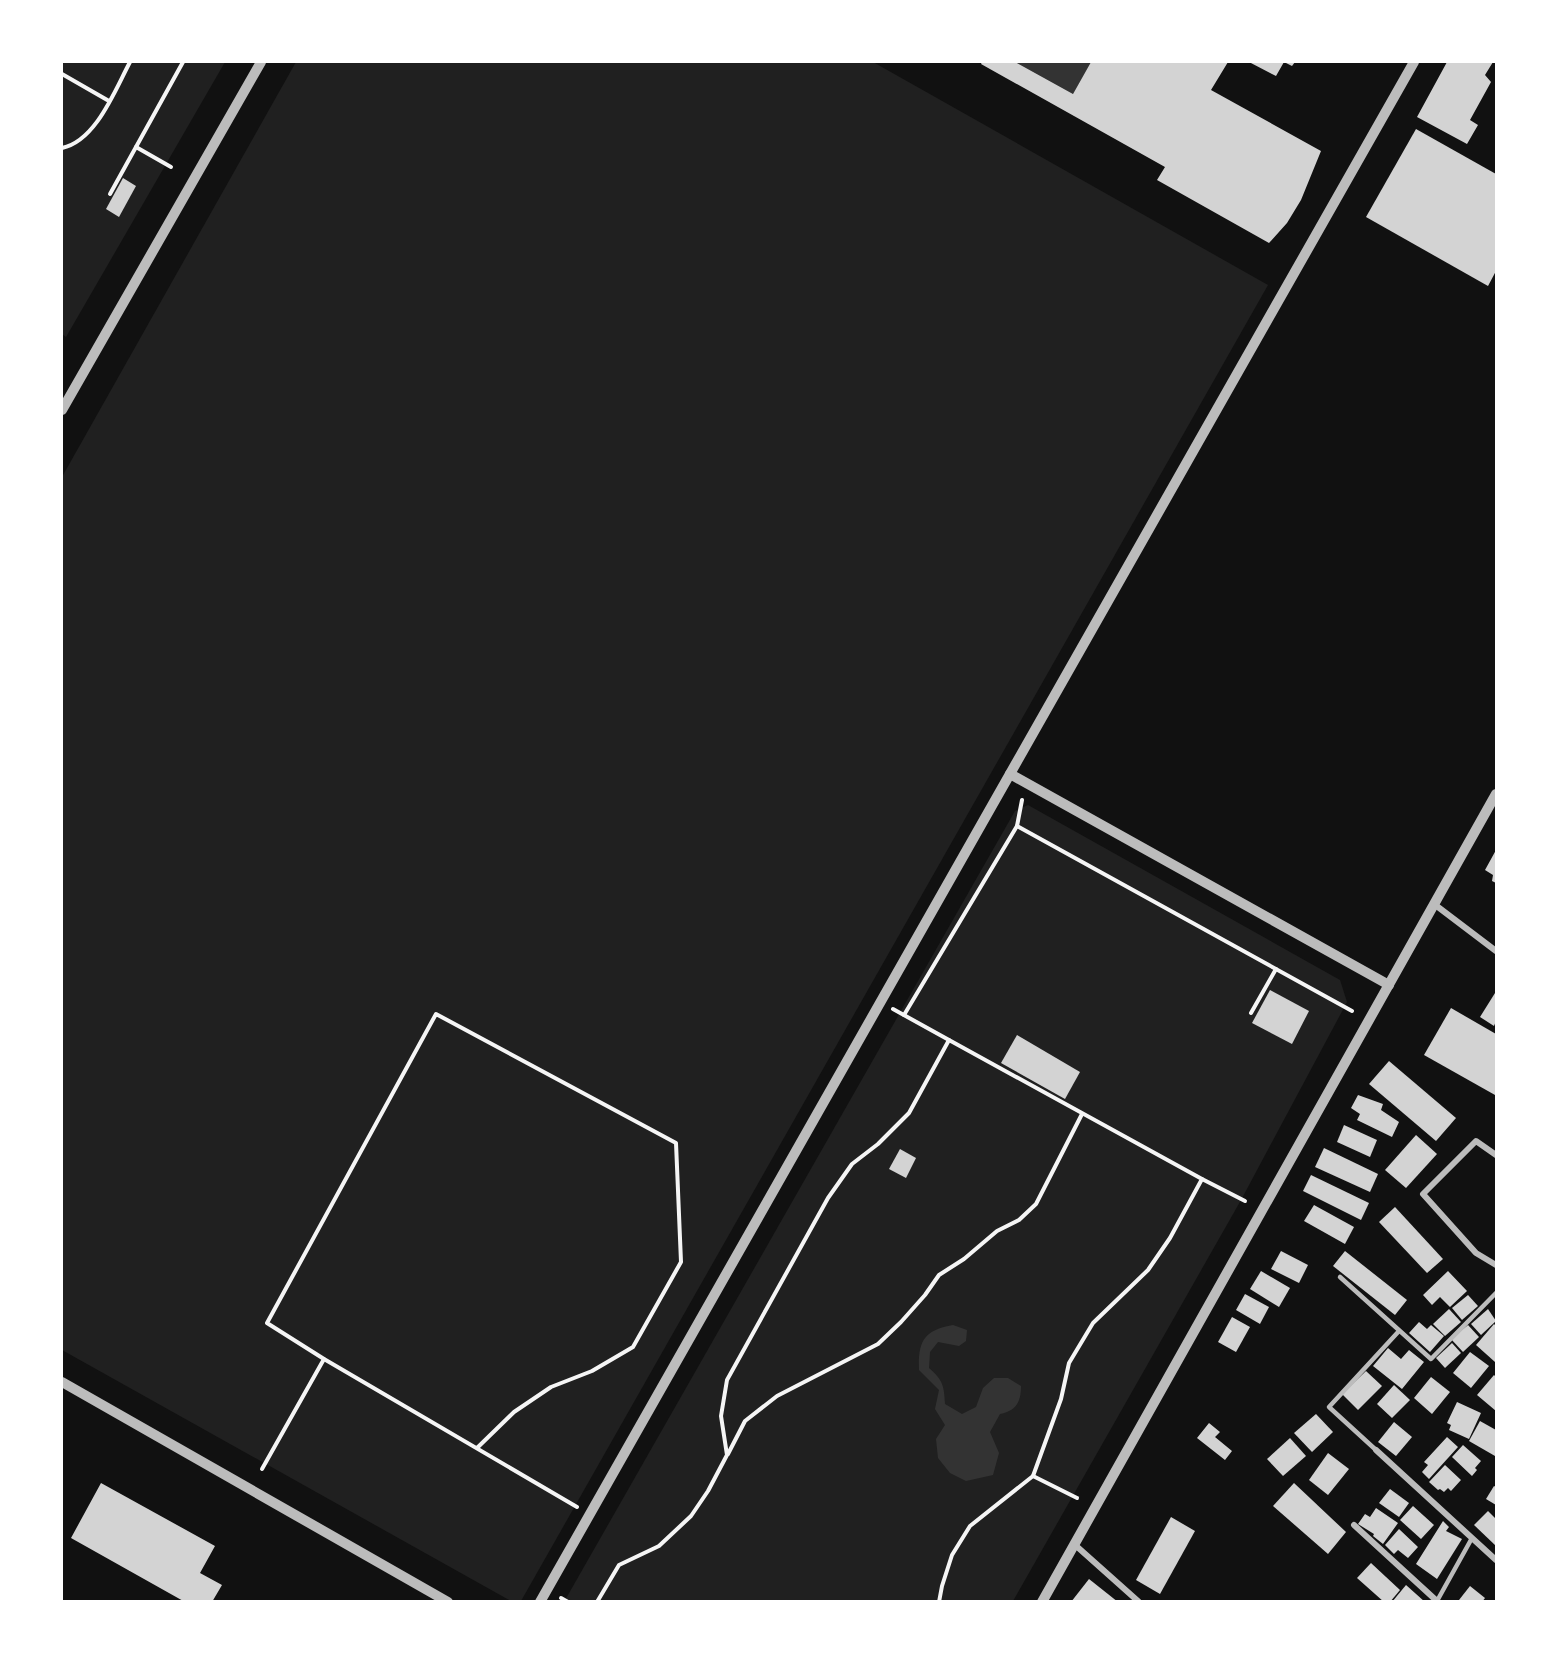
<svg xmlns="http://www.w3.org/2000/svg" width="1558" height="1663" font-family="Figtree,sans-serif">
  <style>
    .green { fill: #202020 }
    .water { fill: #333 }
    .building { fill: #d3d3d3 }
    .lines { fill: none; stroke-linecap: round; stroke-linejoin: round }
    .path { stroke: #f5f5f5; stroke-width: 4 }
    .service { stroke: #bcbcbc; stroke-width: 4.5 }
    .minor { stroke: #bcbcbc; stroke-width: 6 }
    .tertiary { stroke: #bcbcbc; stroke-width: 10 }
  </style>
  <rect width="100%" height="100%" fill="#111"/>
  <g class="green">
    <path d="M62,62h163l-159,275 -4,-3z"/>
    <path d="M296,62h577l395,223 -747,1316h-10l-449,-251v-873z"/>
    <path d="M1028,805l312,175 7,22 -106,198 -228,401 -449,1 451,-791z"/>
  </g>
  <g class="water">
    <path d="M1015,62h76l-18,32z"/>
    <path d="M953,1325l14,5 -1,11 -7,5 -21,-4 -8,10 -1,16c14,12 15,18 16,36l17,10 14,-7 7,-19 11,-10h14l13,8c0,16 -5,25 -21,28l-10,18 9,21 -6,22 -27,6 -16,-8 -12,-15 -2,-19 9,-14 -10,-16 4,-19 -20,-20c-1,-29 5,-40 34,-45z"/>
  </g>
  <g class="building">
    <path d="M982,62h33l58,32 18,-32h137l-17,28 110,61 -20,49 -14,23 -18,20 -112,-63 8,-13 -184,-103z"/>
    <path d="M1249,62h46l-3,4 -8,-4 -8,14z"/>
    <path d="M1447,62h46l-8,13 6,7 -21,38 8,5 -11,19 -50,-27z"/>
    <path d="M1416,129l80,45v97l-8,15 -122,-69z"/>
    <path d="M123,178l13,8 -17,31 -13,-8z"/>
    <path d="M1496,850v33l-4,-2 1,-6 -8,-5z"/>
    <path d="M1270,990l39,21 -17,33 -40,-21z"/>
    <path d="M1495,993l1,28 -2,5 -14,-9z"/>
    <path d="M1451,1008l45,26v59l-1,2 -71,-40z"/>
    <path d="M1017,1035l63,37 -15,27 -64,-36z"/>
    <path d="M1389,1061l67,57 -20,23 -67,-57z"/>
    <path d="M1358,1095l25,9 -2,6 18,12 -7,15 -35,-17 3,-6 -9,-6z"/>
    <path d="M1344,1125l33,15 -7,17 -33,-15z"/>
    <path d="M1416,1135l21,19 -31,34 -21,-18z"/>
    <path d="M1324,1148l54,26 -8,18 -55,-25z"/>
    <path d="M900,1149l16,9 -10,20 -17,-9z"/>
    <path d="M1311,1175l58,28 -8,17 -58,-29z"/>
    <path d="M1314,1205l40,22 -9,17 -41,-23z"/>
    <path d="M1395,1207l48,52 -16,14 -48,-51z"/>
    <path d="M1281,1251l27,14 -9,18 -28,-14z"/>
    <path d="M1345,1251l62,49 -12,15 -62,-49z"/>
    <path d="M1261,1271l29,17 -11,19 -29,-18z"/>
    <path d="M1448,1271l19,20 -17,16 -10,-10 -8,8 -9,-10z"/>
    <path d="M1245,1294l24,13 -9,17 -24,-14z"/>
    <path d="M1468,1295l10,11 -16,14 -10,-12z"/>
    <path d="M1449,1309l12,13 -16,14 -12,-12z"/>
    <path d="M1488,1309l8,12 -15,14 -10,-11z"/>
    <path d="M1232,1317l18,10 -14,25 -18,-10z"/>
    <path d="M1419,1322l8,7 4,-4 13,11 -14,16 -21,-19z"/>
    <path d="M1494,1324l2,2 -1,36 -19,-17z"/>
    <path d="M1468,1325l11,12 -16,15 -12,-13z"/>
    <path d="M1452,1343l9,10 -16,15 -9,-10z"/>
    <path d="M1388,1348l13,11 8,-9 15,12 -22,27 -29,-23z"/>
    <path d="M1470,1352l19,14 -18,22 -18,-15z"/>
    <path d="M1366,1371l16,15 -24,24 -16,-16z"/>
    <path d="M1494,1375l2,2v34l-19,-16z"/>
    <path d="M1431,1377l19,15 -18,22 -18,-16z"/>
    <path d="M1394,1385l16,15 -18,18 -15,-14z"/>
    <path d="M1457,1402l24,11 -12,26 -20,-9 2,-5 -4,-2z"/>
    <path d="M1316,1414l17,18 -21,20 -18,-19z"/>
    <path d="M1480,1421l16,9v23l-1,3 -26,-15z"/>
    <path d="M1394,1422l18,15 -16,19 -18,-14z"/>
    <path d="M1209,1423l11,9 -5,5 17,14 -7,9 -28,-22z"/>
    <path d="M1447,1437l11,10 -29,32 -7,-7 6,-7 -4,-3z"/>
    <path d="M1290,1438l16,18 -23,20 -16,-17z"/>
    <path d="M1463,1445l18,16 -6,7 2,2 -5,6 -20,-19z"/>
    <path d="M1328,1453l21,16 -21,26 -19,-15z"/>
    <path d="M1445,1465l16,15 -10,11 -3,-3 -4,4 -4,-3 -2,1 -9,-8z"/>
    <path d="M101,1483l114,63 -15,27 22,12 -10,17h-27l-114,-64z"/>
    <path d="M1294,1483l52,49 -18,22 -55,-48z"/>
    <path d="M1494,1486l2,1v18l-10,-6z"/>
    <path d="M1390,1489l19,14 -10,14 -20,-14z"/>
    <path d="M1413,1506l21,19 -13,14 -21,-19z"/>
    <path d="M1376,1508l22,15 -15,21 -10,-8 1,-2 -16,-10 7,-10 5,3z"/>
    <path d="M1488,1511l8,8v27l-22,-21z"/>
    <path d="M1171,1517l24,14 -35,63 -24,-14z"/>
    <path d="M1443,1521l6,6 -3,4 16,8 -25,40 -21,-15z"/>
    <path d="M1399,1529l19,18 -10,11 -10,-8 -4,4 -9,-9z"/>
    <path d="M1371,1563l29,27 -10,12h-6l-27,-24z"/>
    <path d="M1089,1579l29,23h-47z"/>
    <path d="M1406,1585l19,17h-33z"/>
    <path d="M1470,1586l15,12 -3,4h-21l-2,-2z"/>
  </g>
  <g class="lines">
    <g class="path">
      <path d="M62,74l47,27"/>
      <path d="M136,147l35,20"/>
      <path d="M62,148c34,-7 53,-58 68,-86"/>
      <path d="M110,194l73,-132"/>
      <path d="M1017,826l335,185"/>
      <path d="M893,1009l56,31"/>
      <path d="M1251,1013l25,-44"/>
      <path d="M904,1015l113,-189 5,-26"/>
      <path d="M1202,1179l43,22"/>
      <path d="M477,1448l37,-36 37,-25 41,-16 41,-24 48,-85 -5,-119 -240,-129 -169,309 57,36 253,148"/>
      <path d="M728,1454l17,-33 32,-25 101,-52 23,-22 24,-27 14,-20 25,-16 33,-28 22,-11 17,-16 46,-90"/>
      <path d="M262,1469l62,-110"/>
      <path d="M1033,1476l44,22"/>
      <path d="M561,1598l7,4"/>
      <path d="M597,1602l22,-37 40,-19 32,-30 17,-25 19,-36 -6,-39 6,-36 101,-182 24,-34 26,-20 31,-31 40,-73 253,139 -32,59 -22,32 -55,53 -24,40 -8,36 -28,77 -63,50 -18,29 -10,31 -3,16"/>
    </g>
    <g class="service">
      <path d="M1340,1277l91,82 65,-66"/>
      <path d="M1376,1450l-47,-43 70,-76"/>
      <path d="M1437,1601l35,-63"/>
    </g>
    <g class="minor">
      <path d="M1434,904l62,47"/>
      <path d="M1496,1155l-20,-14 -53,53 53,59 20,12"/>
      <path d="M1376,1450l120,110"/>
      <path d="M1354,1525l84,77"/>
      <path d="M1074,1544l65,58"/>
    </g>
    <g class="tertiary">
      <path d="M62,410l199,-348"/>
      <path d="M1010,774l379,211"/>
      <path d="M62,1382l386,220"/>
      <path d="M540,1602l874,-1540"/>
      <path d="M1042,1602l454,-808"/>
    </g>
  </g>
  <rect width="1558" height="1663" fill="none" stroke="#ffffff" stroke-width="126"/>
</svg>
